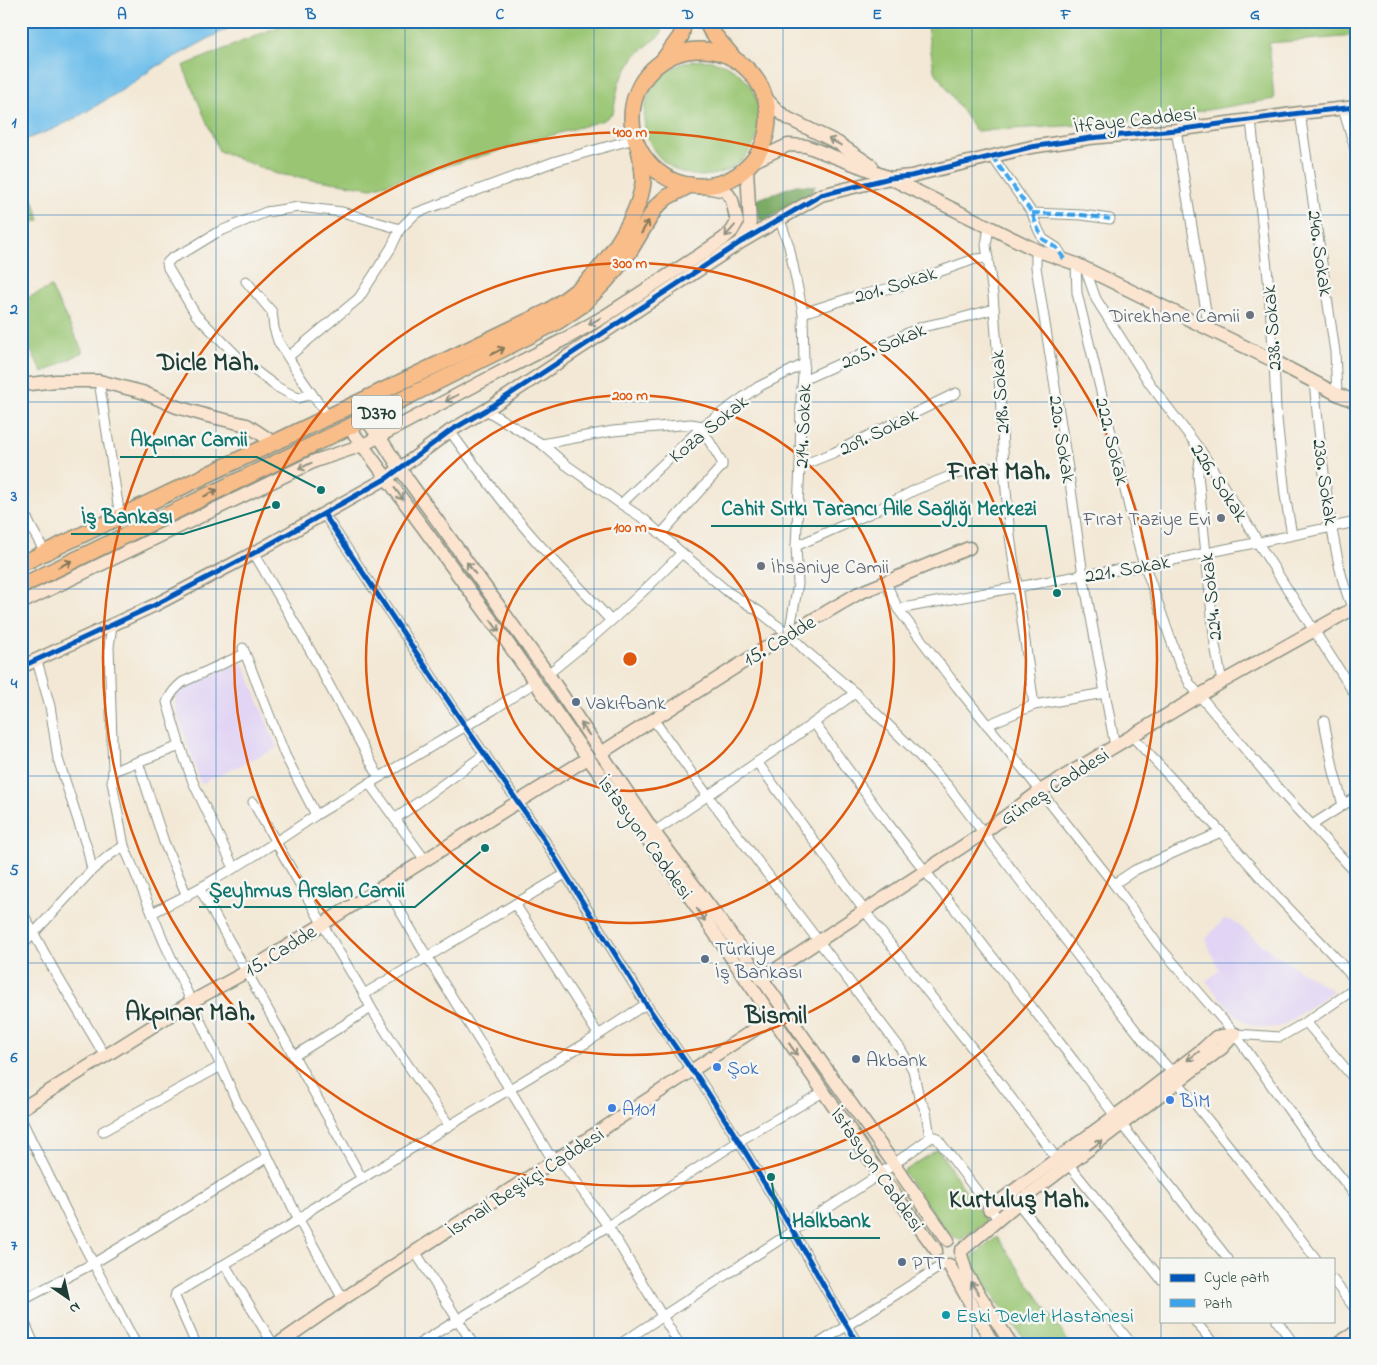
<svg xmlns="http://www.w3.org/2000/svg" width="1377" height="1365" font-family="'Indie Flower',sans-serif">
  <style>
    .built { fill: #e1d4f4 }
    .green { fill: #9ac673; stroke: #5c8254 }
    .forest { fill: #7bab65; stroke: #4d744c }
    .water { fill: #70bfeb; stroke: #487e90 }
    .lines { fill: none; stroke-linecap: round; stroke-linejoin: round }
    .street-casing { stroke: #899284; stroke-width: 11 }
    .secondary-casing { stroke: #899284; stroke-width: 15 }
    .highway-casing { stroke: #899284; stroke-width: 18 }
    .street { stroke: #fff; stroke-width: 9 }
    .secondary { stroke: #fce5d0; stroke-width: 12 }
    .highway { stroke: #f8bd89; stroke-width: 15 }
    .quiet { stroke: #3da4eb; stroke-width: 4; stroke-dasharray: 8 4; stroke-linecap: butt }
    .cycleway-casing { stroke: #f6f6f2; stroke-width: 8 }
    .cycleway { stroke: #0057b8; stroke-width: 5 }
    .oneway { stroke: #8e9182 }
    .oneway2 { stroke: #81775a }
    .grid { fill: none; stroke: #1f6fb2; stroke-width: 1; stroke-opacity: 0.55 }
    .ring { fill: none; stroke: #de580e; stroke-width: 2.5 }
    .worship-dot { fill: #6b7280; stroke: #f6f6f2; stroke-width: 2 }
    .service-dot { fill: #5c6f8a; stroke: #f6f6f2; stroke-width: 2 }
    .shop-dot { fill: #3f7fe0; stroke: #f6f6f2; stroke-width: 2 }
    .culture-dot { fill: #0f9aa8; stroke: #f6f6f2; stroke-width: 2 }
    .labels { text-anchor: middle; stroke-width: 5; stroke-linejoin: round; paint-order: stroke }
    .shield { fill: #f6f6f2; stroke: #60746d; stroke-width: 1 }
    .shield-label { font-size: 19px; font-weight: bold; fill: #1f3d34 }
    .street-label { font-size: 20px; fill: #1f3d34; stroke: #f6f6f2 }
    .worship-label { font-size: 20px; fill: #5b616d; stroke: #f6f6f2; text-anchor: end }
    .service-label { font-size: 20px; fill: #4e5e75; stroke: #f6f6f2; text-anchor: start }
    .shop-label { font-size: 20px; fill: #366cbe; stroke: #f6f6f2; text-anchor: start }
    .culture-label { font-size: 20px; fill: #0d838f; stroke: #f6f6f2; text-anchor: start }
    .district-label { font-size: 25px; font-weight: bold; fill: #1f3d34; stroke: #f6f6f2 }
    .centre { fill: #de580e; stroke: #f6f6f2; stroke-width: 2.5 }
    .ring-label { font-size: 15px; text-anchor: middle; font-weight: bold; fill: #de580e; stroke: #f6f6f2; stroke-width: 5; stroke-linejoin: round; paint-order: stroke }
    .leader { fill: none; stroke: #0f766e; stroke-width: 2 }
    .callout-dot { fill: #0f766e; stroke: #f6f6f2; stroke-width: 2 }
    .callout-label { font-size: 21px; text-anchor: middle; font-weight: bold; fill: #0f766e; stroke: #f6f6f2; stroke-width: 5; stroke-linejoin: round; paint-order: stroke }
    .neatline { fill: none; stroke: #1f6fb2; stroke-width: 2 }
    .grid-label { font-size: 16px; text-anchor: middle; font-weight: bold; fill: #1f6fb2 }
  </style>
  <rect width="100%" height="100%" fill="#f6f6f2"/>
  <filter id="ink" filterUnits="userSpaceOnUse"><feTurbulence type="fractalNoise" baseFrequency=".02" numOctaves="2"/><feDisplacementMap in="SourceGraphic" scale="10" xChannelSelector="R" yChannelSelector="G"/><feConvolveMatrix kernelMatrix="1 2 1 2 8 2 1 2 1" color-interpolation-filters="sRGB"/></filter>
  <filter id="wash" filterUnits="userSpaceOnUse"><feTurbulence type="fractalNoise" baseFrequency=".0096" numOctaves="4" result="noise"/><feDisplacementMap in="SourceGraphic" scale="20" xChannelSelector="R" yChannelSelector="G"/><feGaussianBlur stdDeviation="1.12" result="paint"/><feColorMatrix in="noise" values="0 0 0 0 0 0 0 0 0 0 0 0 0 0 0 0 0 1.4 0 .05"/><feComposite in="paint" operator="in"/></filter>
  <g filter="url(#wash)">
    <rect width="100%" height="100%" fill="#f3e8d5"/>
    <g class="built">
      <path d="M243,662l34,86 -76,36 -23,-69 -3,-11v-11l55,-27z"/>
      <path d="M1224,919l10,2 22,19 26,19 51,32 -51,35 -15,2 -16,-3 -9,-5 -11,-10 -25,-29 14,-11 -8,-15 -6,-16z"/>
    </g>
    <g class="green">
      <path d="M292,21h366l4,12 -27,23 -16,26 -6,31 -9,7 -232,68 -95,-14 -58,-23 -36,-85z"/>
      <path d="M926,21h430v15l-87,7 5,56 -139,23 -159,9 -42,-61z"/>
      <circle cx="702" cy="118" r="58"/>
      <path d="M24,173l16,47 -19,6v-52z"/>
      <path d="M51,287l32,65 -40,21 -22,-40v-32z"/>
      <path d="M938,1149l48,73 -26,18 -12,-7 -45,-61z"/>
      <path d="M997,1237l73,107h-43l-59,-84z"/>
    </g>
    <path class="forest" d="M796,185l19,1 -3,6 -46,28h-6l-4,-20z"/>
    <path class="water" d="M40,21h204l-25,12 -67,36 -25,18 -53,32 -23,11 -30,11v-111z"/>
  </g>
  <g filter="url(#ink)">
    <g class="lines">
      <g class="street-casing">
        <g id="street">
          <path d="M1343,109l13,43"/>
          <path d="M1300,113l35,239 2,42"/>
          <path d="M1251,120l17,158 6,83 2,48 9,86 7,40"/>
          <path d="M1176,130l33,199"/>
          <path d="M992,156l40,57 6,16 5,10 14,9 7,11"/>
          <path d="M1032,213l50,2 28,4"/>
          <path d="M780,220l9,26 14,67 1,51 -3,35 -1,67 -4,80 2,38 -9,50"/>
          <path d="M989,227l-3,18 7,50 6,79 5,93 6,69 24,169"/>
          <path d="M1036,250v17l33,208 14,100 32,171"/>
          <path d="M1076,264l1,29 63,259 39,111 11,21 10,12 83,98 73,79"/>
          <path d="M1085,268l11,31 54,85 51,67 52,82 5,10 98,153"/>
          <path d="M246,281l26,31 2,16 4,13 23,37 27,39"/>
          <path d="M803,313l50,-16 46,-11 76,-27 13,-1"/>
          <path d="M288,357l71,-59 32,-50 9,-19 16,-16 140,-52 78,-22"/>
          <path d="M803,380l118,-53 33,-7 40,-11"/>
          <path d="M99,381l21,136"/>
          <path d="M1314,382c5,51 10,102 19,153 5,25 9,50 20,74"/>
          <path d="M312,394l-14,4 -21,-11 -35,-26 -46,-46 -28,-47 -1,-5 5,-5 18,-9 26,-16 24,-10 26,-11 33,-5 43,5 58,17"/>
          <path d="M486,410l56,34 23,20 56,40 23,15 38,34 46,39 32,20 15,12 14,10 19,19 47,40 55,53 37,39 134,175 63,81 28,31"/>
          <path d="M450,431c25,35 51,70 80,103 26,30 54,57 81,87"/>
          <path d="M542,444l71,-13 78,-7 12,2 2,8 17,28v4l-61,68"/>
          <path d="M1201,451l-3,23 17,171 7,37"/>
          <path d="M800,466l33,-13 123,-60"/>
          <path d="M621,504l82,-78 55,-39 46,-23"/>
          <path d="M21,505l10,22"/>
          <path d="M324,514l141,212 78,112 103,166 46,67 5,5c33,50 64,101 94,152 23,39 43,78 67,116"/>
          <path d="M21,528l10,-1 14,25"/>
          <path d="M796,546l75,-33 44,-23 40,-16 33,-6 16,-1"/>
          <path d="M254,553l56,97 69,127"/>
          <path d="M885,581l13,28 59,78 70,87 87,110 44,61 77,89 68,96 53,66"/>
          <path d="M898,609l185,-34 61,-9 212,-44"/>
          <path d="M112,625l-3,22 4,124 -1,11 12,64 40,96 57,124 15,34 32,57 31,63 44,79"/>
          <path d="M243,648l42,107 31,60"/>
          <path d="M37,661l13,45 8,53 30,92 4,19"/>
          <path d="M548,674c47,-37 92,-78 134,-121"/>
          <path d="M653,719l55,77 192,252 13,22 6,27 7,14 4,27"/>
          <path d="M1324,721l10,51 9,33"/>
          <path d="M814,723l72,98 188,240 41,55"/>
          <path d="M987,725l47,-20 71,-12"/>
          <path d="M1132,736l89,96 55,63 59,62 21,24"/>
          <path d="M138,762l26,80 23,54"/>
          <path d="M757,762l107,148 51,66 85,107 57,76"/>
          <path d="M113,771l67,-25"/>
          <path d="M369,783l56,77"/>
          <path d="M253,802l77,135 34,57 7,14 26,41 52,76"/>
          <path d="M395,819l90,-65"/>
          <path d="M1312,825l44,-28"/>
          <path d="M654,832l136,-92 65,-47"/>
          <path d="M234,868l-41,-86 -13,-36 -13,-44c4,-9 8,-14 16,-20l61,-28"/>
          <path d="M1114,884l21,-14 86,-38"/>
          <path d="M385,885l42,72 82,131 40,66 10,4 49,68 71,118"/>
          <path d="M200,889l94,167 68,123"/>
          <path d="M515,904l83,130"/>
          <path d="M21,910l31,57 53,89"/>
          <path d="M152,913c57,-28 112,-62 164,-98l177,-105 42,-28"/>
          <path d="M21,947l71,-77 19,-16 13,-8"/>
          <path d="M364,994l63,-37 138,-83"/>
          <path d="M1306,1022l50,59"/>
          <path d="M1235,1034l45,3 26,-15 50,-34"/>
          <path d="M294,1056l77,-48"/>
          <path d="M1177,1081l66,83 73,95"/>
          <path d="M21,1119l49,100 66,125"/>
          <path d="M1122,1125l106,134"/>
          <path d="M103,1131l118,-65"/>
          <path d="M1069,1165l92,114"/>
          <path d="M1018,1203l54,69 60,72"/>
          <path d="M416,1253l57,91"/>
          <path d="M225,1265l48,79"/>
          <path d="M1333,1280l23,30"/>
          <path d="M21,1301l73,-38 70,-42 104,-64"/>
          <path d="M21,1314l13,30"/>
          <path d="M1195,1321l19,23"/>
          <path d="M1277,1321l17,23"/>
          <path d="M196,1344l-21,-47 1,-4 123,-73 14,-12 273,-165 60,-39"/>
          <path d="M419,1344l189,-118 131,-85 84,-49"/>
          <path d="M620,1344l260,-170 50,-36 6,-1 63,83"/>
          <path d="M818,1344l126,-80"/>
        </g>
      </g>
      <g class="secondary-casing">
        <g id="secondary">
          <path d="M765,97l13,14 11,8 49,24 34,23"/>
          <path d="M752,162l36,-17 18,1 84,32 146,72 40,14 198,97 63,33 19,8"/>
          <path d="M742,240l8,-13 -3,-59"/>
          <path d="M21,385l35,-4h43l43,11 35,15 31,9 39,9 26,17"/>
          <path d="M365,418l19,26 16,25 148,205 106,158 69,92 225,316"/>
          <path d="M349,427l151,205 88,126 99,135 193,281 56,76"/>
          <path d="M21,603l294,-142 48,-16 124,-66 78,-40 40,-23 96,-62 22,-15 9,-8 5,-9 -5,-22 -6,-9 -21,-4"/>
          <path d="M21,667l134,-62 99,-52 133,-75 63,-47 36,-21 255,-168 80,-47 69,-17 21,-2 120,-29 59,-9 86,-8 124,-17 56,-6"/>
          <path d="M601,753l174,-111 84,-49 110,-45"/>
          <path d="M761,979l222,-146 57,-42 182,-109 134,-75"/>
          <path d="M21,1109l170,-107 55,-30 64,-40 278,-174"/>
          <path d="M989,1209l145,-107 69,-53 13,-12 19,-3"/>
          <path d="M961,1251l57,-48 204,-155 13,-14"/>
          <path d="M961,1255l6,20 44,69"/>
          <path d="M949,1265l44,79"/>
          <path d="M278,1344l65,-45 429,-281"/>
          <path d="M1337,1344l19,-12"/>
        </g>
      </g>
      <g class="highway-casing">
        <g id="highway">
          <path d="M706,21l5,10 21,25"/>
          <circle cx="700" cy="118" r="68"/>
          <path d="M664,59l17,-23 3,-15"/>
          <path d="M21,564l528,-253c12,-9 26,-18 37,-28 23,-22 53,-68 57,-100 1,-11 -2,-23 -4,-34"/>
          <path d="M21,586l328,-159 16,-9 192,-96 25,-17 23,-23 21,-25 30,-50 11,-10 23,-12"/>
        </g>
      </g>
      <use href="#street" class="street"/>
      <use href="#secondary" class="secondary"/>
      <use href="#highway" class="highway"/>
      <g class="quiet">
        <path d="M992,156l40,57 6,16 5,10 14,9 7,11"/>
        <path d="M1032,213l50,2 28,4"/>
      </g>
      <g class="cycleway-casing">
        <g id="cycleway">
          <path d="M324,514l141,212 78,112 103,166 46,67 5,5c33,50 64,101 94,152 23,39 43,78 67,116"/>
          <path d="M21,667l134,-62 99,-52 133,-75 63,-47 36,-21 255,-168 80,-47 69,-17 21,-2 120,-29 59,-9 86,-8 124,-17 56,-6"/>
        </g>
      </g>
      <use href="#cycleway" class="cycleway"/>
    </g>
    <defs><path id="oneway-shaft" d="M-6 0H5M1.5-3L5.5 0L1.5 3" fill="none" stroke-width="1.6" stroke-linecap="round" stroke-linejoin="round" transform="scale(1.25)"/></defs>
    <g class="oneway">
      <use href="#oneway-shaft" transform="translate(835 142) rotate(-152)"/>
      <use href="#oneway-shaft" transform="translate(730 231) rotate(131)"/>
      <use href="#oneway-shaft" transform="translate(595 321) rotate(150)"/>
      <use href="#oneway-shaft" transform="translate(452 398) rotate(152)"/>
      <use href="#oneway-shaft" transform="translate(305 466) rotate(154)"/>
      <use href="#oneway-shaft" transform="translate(399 494) rotate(54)"/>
      <use href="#oneway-shaft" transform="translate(471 568) rotate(-126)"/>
      <use href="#oneway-shaft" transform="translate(495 626) rotate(54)"/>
      <use href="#oneway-shaft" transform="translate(585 729) rotate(-124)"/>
      <use href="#oneway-shaft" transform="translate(701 915) rotate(56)"/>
      <use href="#oneway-shaft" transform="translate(793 1049) rotate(55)"/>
      <use href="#oneway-shaft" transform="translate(1193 1056) rotate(143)"/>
      <use href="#oneway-shaft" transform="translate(1096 1145) rotate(-37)"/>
      <use href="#oneway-shaft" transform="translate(975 1288) rotate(-123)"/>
    </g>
    <g class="oneway2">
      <use href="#oneway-shaft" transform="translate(645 227) rotate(-60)"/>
      <use href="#oneway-shaft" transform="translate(498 351) rotate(-27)"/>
      <use href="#oneway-shaft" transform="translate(211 493) rotate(-26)"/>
      <use href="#oneway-shaft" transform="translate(65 564) rotate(-26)"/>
    </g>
  </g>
  <path class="grid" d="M216,21v1323M405,21v1323M594,21v1323M783,21v1323M972,21v1323M1161,21v1323M21,215h1335M21,402h1335M21,589h1335M21,776h1335M21,963h1335M21,1150h1335"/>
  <g class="ring">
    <circle cx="630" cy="659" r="132"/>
    <circle cx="630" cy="659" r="264"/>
    <circle cx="630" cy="659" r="396"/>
    <circle cx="630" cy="659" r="527"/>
  </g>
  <g class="worship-dot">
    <circle cx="1250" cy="315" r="5"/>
    <circle cx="1221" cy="518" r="5"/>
    <circle cx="761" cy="566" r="5"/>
  </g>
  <g class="service-dot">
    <circle cx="576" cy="702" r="5"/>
    <circle cx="705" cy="959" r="5"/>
    <circle cx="856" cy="1059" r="5"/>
    <circle cx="902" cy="1262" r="5"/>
  </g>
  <g class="shop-dot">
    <circle cx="717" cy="1067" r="5"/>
    <circle cx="1170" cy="1100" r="5"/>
    <circle cx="612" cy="1108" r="5"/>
  </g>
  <circle class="culture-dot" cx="946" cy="1315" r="5"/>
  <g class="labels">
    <rect class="shield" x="352" y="395.5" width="50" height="33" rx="4"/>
    <g class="shield-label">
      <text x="377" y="419">D370</text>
    </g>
    <g class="street-label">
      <text transform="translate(1135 119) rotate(-6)" y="7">İtfaye Caddesi</text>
      <text transform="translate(1321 253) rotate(82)" y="7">240. Sokak</text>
      <text transform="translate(895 284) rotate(-17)" y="7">201. Sokak</text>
      <text transform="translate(1271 328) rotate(-94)" y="7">238. Sokak</text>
      <text transform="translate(883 345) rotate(-23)" y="7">205. Sokak</text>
      <text transform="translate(999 392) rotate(-94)" y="7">218. Sokak</text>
      <text transform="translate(802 426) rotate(-88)" y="7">214. Sokak</text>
      <text transform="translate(708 428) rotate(-39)" y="7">Koza Sokak</text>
      <text transform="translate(878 431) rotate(-26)" y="7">209. Sokak</text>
      <text transform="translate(1063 439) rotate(81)" y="7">220. Sokak</text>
      <text transform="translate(1113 441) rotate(76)" y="7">222. Sokak</text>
      <text transform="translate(1220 482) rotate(57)" y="7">226. Sokak</text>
      <text transform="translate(1326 482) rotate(82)" y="7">230. Sokak</text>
      <text transform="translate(1127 568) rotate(-10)" y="7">221. Sokak</text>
      <text transform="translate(1210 597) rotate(-96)" y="7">224. Sokak</text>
      <text transform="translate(779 640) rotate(-31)" y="7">15. Cadde</text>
      <text transform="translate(1054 786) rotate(-33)" y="7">Güneş Caddesi</text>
      <text transform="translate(646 837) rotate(54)" y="7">İstasyon Caddesi</text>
      <text transform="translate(280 950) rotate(-32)" y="7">15. Cadde</text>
      <text transform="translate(878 1169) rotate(55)" y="7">İstasyon Caddesi</text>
      <text transform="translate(525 1181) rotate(-33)" y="7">İsmail Beşikçi Caddesi</text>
    </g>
    <g class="worship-label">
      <text x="1240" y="322">Direkhane Camii</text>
      <text x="1211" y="525">Fırat Taziye Evi</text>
      <text x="771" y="573" text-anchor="start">İhsaniye Camii</text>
    </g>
    <g class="service-label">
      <text x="586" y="709">Vakıfbank</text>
      <text x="715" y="955">Türkiye<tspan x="715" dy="23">İş Bankası</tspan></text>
      <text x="866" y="1066">Akbank</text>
      <text x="912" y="1269">PTT</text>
    </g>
    <g class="shop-label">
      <text x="727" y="1074">Şok</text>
      <text x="1180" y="1107">BİM</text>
      <text x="622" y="1115">A101</text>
    </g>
    <g class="culture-label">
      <text x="956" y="1322">Eski Devlet Hastanesi</text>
    </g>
    <g class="district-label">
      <text x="208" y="370">Dicle Mah.</text>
      <text x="999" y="479">Fırat Mah.</text>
      <text x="190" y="1020">Akpınar Mah.</text>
      <text x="776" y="1023">Bismil</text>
      <text x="1019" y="1207">Kurtuluş Mah.</text>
    </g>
  </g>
  <circle cx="630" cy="659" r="8" class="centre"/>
  <g class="ring-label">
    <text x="630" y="137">400 m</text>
    <text x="630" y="268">300 m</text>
    <text x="630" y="400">200 m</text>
    <text x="630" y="532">100 m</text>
  </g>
  <path class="leader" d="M321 490L257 457H120M1057 593L1046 526H711M276 505L183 534H71M485 848L415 907H199M771 1177L781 1238H880"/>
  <g class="callout-dot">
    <circle cx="321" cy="490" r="5"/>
    <circle cx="1057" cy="593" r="5"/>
    <circle cx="276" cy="505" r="5"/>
    <circle cx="485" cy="848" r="5"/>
    <circle cx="771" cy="1177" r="5"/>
  </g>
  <g class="callout-label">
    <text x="189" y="446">Akpınar Camii</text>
    <text x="879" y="515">Cahit Sıtkı Tarancı Aile Sağlığı Merkezi</text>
    <text x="127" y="523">İş Bankası</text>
    <text x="307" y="897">Şeyhmus Arslan Camii</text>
    <text x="831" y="1227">Halkbank</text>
  </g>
  <rect width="1377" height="1365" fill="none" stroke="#f6f6f2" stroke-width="55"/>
  <rect x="1160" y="1258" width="175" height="65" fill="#f6f6f2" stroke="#a0aca6"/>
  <rect x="1170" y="1274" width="25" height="8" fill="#0057b8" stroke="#a0aca6"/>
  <text x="1204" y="1282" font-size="15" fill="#1f3d34">Cycle path</text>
  <rect x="1170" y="1299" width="25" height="8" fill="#3da4eb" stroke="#a0aca6"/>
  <text x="1204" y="1308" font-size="15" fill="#1f3d34">Path</text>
  <g transform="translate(68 1298) rotate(146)" stroke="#f6f6f2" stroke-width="4" paint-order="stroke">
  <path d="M0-4L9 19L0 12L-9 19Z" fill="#1f3d34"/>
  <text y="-8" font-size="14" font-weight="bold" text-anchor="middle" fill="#1f3d34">N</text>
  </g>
  <rect x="28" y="28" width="1322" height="1310" class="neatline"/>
  <g class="grid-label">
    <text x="122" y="19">A</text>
    <text x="311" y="19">B</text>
    <text x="500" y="19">C</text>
    <text x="688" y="19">D</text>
    <text x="877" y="19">E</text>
    <text x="1066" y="19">F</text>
    <text x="1255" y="19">G</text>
    <text x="14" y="127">1</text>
    <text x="14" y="314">2</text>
    <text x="14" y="501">3</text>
    <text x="14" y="688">4</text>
    <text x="14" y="875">5</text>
    <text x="14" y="1062">6</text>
    <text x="14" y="1250">7</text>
  </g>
</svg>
